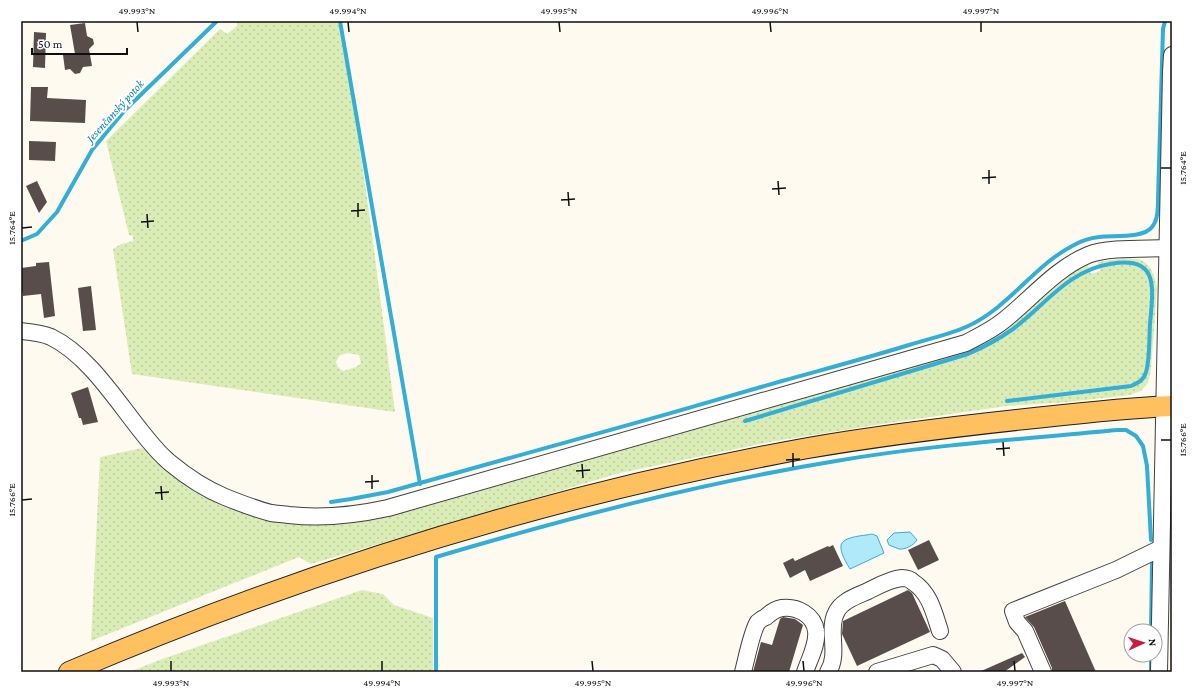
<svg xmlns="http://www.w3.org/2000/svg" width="1193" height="693" font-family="'Crimson Pro',serif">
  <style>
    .grass { fill: url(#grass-dots); fill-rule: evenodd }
    .water { fill: #b0eafa; stroke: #32aed7 }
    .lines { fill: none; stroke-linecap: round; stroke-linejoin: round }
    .stream { stroke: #32aed7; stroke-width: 4 }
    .building { fill: #584d4a }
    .minor-casing { stroke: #414141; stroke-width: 18 }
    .major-casing { stroke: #1f1f1f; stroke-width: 22 }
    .minor { stroke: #fff; stroke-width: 16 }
    .major { stroke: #ffc060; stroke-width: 20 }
    .ticks { fill: none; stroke: #0e0e0e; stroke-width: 1.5 }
    .labels { text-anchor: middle; stroke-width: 4; stroke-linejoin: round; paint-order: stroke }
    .water-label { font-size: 12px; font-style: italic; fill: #0e7daa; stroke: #fff }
    .neatline { fill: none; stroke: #0e0e0e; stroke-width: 1.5 }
    .ticks-label { font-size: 10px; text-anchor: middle; fill: #0e0e0e }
  </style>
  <defs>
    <pattern id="grass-dots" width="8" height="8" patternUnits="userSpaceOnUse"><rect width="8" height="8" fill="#dbedb6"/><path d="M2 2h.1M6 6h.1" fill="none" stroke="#bbca9b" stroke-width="1.8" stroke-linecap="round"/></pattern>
  </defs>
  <rect width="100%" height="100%" fill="#fffaf0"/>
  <g class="grass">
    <path d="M237,21h101l1,3c24,128 39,258 56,388l-263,-38 -19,-125 8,-5 12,-3v-5l-4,-1 -23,-94 114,-112 7,5 10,-8zM347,353l12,2 2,8 -5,4 -13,4 -5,-4 -2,-5 3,-6z"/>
    <path d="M1124,258c6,1 15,0 19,3 10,6 12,18 14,28l-6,80 -3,14 -7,8 -11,4 -62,7 -61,4 -119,17 -113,18 -155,32 -309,91 -12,-7 -208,84 9,-184 42,-9 42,35 20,14 32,12 75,15 305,-73 334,-95c22,-8 44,-17 63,-32 25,-19 46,-47 75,-59l3,9 9,-3 -2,-9z"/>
    <path d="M362,590l21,4 11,11 39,13v54h-304l36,-14z"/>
  </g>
  <g class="water">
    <path d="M910,532l7,8c-3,5 -12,10 -18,9 -3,-1 -7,-3 -10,-4l-2,-5 7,-7z"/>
    <path d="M872,534l5,2 7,17 -34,16c-3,-5 -9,-15 -9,-21 -2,-12 23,-12 31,-14z"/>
  </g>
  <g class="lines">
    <g class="stream">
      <path d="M340,21l80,463"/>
      <path d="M23,240l14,-6 20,-22 35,-62 33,-40 92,-89"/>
      <path d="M745,421l223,-67c16,-7 31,-15 45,-25 31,-23 56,-59 97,-65 50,-9 43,24 40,60 -1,14 0,35 -4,48 -2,8 -8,11 -15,14l-124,15"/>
      <path d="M331,502l20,-3 37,-7c132,-36 263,-73 394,-111 43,-12 85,-23 127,-36 19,-6 39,-10 57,-18 43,-19 68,-62 108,-82 7,-4 17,-7 25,-8 13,-2 44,2 53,-10 6,-7 6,-19 6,-28l5,-170 2,-8"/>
      <path d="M1151,631l1,-68"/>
      <path d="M436,672v-115c132,-39 265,-74 400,-96 92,-16 188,-22 281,-31h9l10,6 7,10 4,20 4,74"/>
      <path d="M1151,672v-17"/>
    </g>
  </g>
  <g class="building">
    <path d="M85,23l2,13 6,3 1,5 -5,5 3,17 -9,1 -3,6 -5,1 -5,-5 -5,1 -2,-15 12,-1 -5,-29z"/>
    <path d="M34,32l12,1 -1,35 -12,-1z"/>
    <path d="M31,87h17l-1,11 39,2 -1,23 -55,-2z"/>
    <path d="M29,141l27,1 -1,19 -26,-1z"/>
    <path d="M37,181l10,21 -8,11 -13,-27z"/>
    <path d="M49,262l6,54 -11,2 -3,-24 -18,2 -1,-6h-1v-22l15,-2v-3z"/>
    <path d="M91,286l5,44 -13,1 -5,-43z"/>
    <path d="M88,387l10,35 -15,3 -2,-7h-2l-8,-25z"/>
    <path d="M929,540l10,20 -21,10 -10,-20z"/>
    <path d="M833,545l10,21 -33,15 -5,-11 -15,8 -7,-15 10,-5 2,3 33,-15 1,1z"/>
    <path d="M908,590l4,3 18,39 -73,34 -15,-32 1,-13z"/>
    <path d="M1065,601l31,71h-44v-4l-18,-41 -9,-10z"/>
    <path d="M783,617l12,2 8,6 -14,47h-36l8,-30 11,3 8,-26z"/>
    <path d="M1022,653l3,4 -21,15h-25z"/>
  </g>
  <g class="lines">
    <g class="minor-casing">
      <g id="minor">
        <path d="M21,331c10,1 21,2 30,6 43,21 73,77 105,112 4,5 9,9 13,13 18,15 34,26 56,35 15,6 30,12 46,16 6,1 12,1 18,2 34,4 67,0 99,-7l578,-165c13,-7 26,-13 37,-22 28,-22 52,-52 85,-66 19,-8 58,-6 79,-7"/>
        <path d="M743,672c3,-11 9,-42 15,-50 2,-2 5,-4 8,-5 4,-4 10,-8 16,-9 15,-2 32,7 34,23 2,13 -7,29 -11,41"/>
        <path d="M828,672c12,-18 -1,-42 8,-59 5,-12 21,-17 32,-22 10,-5 22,-12 34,-13 4,0 8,1 11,4 17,11 21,31 27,49"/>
        <path d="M877,672l56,-17 9,4 11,13"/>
        <path d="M1043,672l-18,-41 -8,-9 -4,-11 103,-41 39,-19 6,-1"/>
        <path d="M1159,672l12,-600 1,-17"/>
      </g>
    </g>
    <g class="major-casing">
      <path id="major" d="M69,672c237,-101 485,-178 739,-224 75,-13 151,-22 227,-30 46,-5 91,-10 137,-12"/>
    </g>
    <use href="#minor" class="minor"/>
    <use href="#major" class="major"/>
  </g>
  <path class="ticks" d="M137,22l1,10M348,22l1,10M559,22l1,10M770,22l1,10M981,22v10M1161,168h10M989,170v14M982,178l14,-1M778,181l1,14M772,189l14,-1M568,192l1,14M561,200l14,-1M358,203v14M351,211l14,-1M147,214l1,14M141,222l13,-1M22,228l10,-1M1161,440h10M1003,442l1,14M996,449l14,-1M793,453v14M786,460l14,-1M582,464l1,14M576,471l14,-1M372,475v14M365,482l14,-1M161,486l1,14M155,493l14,-1M22,500l10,-1M171,661v10M382,661v10M592,661l1,10M803,661l1,10M1014,661l1,10"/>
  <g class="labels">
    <g class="water-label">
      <text transform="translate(115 111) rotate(-48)" y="4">Jesenčanský potok</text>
    </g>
  </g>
  <rect width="1193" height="693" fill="none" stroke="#ffffff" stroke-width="44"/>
  <g transform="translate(1143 643) rotate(87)"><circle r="19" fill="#ffffff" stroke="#9f9f9f"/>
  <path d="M0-3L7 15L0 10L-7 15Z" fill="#c91c3e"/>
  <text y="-6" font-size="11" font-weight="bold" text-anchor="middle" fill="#0e0e0e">N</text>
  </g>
  <path d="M32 48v6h95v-6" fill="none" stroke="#0e0e0e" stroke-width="2"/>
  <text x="38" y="48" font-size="12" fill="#0e0e0e" stroke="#ffffff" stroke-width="3" paint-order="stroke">50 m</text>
  <rect x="22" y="22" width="1149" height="649" class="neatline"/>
  <g class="ticks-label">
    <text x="137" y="14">49.993°N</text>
    <text x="348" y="14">49.994°N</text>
    <text x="559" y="14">49.995°N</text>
    <text x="770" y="14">49.996°N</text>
    <text x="981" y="14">49.997°N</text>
    <text transform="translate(1182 168) rotate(-90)" y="4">15.764°E</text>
    <text transform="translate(11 228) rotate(-90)" y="4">15.764°E</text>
    <text transform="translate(1182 440) rotate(-90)" y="4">15.766°E</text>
    <text transform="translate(11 500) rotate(-90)" y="4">15.766°E</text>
    <text x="171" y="686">49.993°N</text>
    <text x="382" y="686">49.994°N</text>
    <text x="593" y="686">49.995°N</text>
    <text x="804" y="686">49.996°N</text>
    <text x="1015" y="686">49.997°N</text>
  </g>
</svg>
